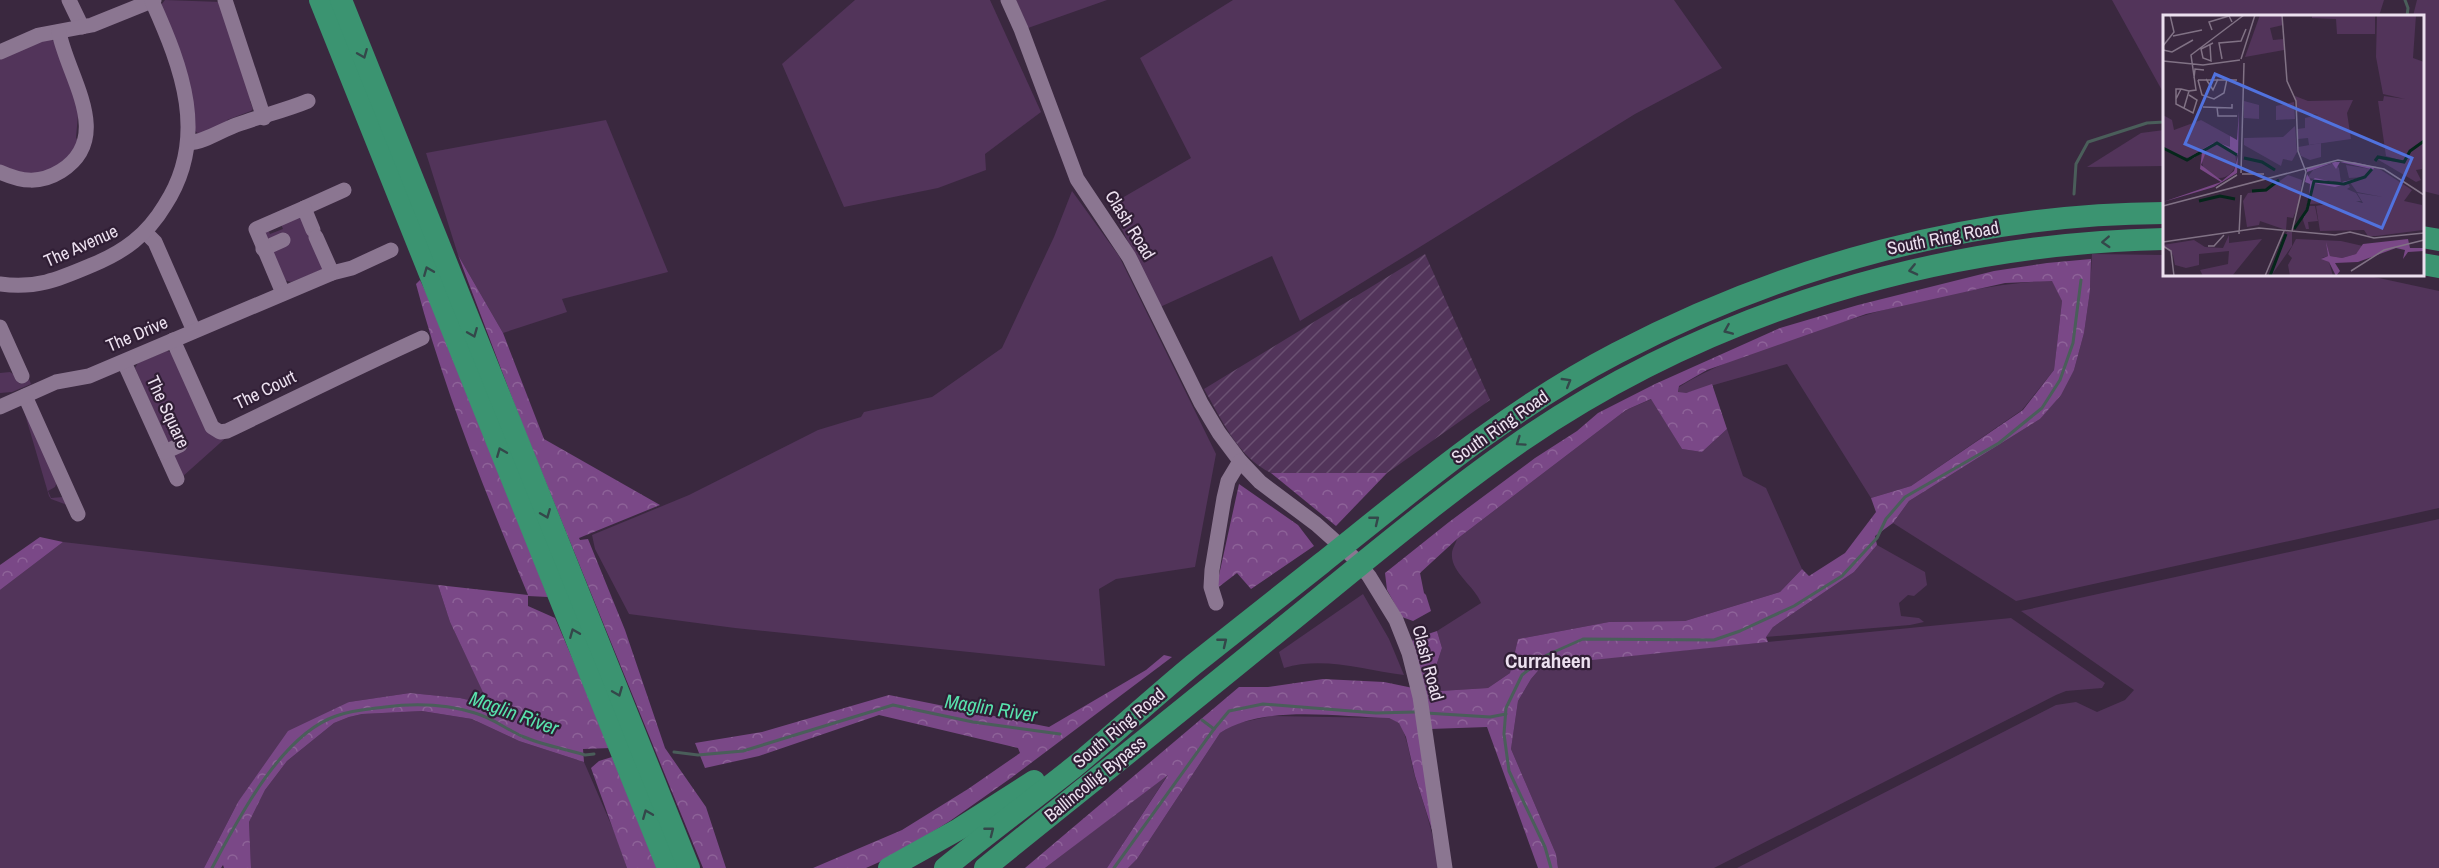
<svg xmlns="http://www.w3.org/2000/svg" width="2439" height="868" font-family="'Archivo Narrow',sans-serif">
  <style>
    .grass { fill: #52345a }
    .forest { fill: url(#forest-crowns) }
    .garden { fill: url(#garden-furrows) }
    .lines { fill: none; stroke-linecap: round; stroke-linejoin: round }
    .stream { stroke: #4a5e5a; stroke-width: 3 }
    .minor { stroke: #8b7691; stroke-width: 15 }
    .highway { stroke: #3b9471; stroke-width: 22 }
    .oneway { stroke: #34474a }
    .labels { text-anchor: middle; stroke-width: 4.5; stroke-linejoin: round; paint-order: stroke }
    .street-label { font-size: 18px; fill: #ece0ef; stroke: #301e35 }
    .water-label { font-size: 20px; font-style: italic; fill: #58e3ad; stroke: #301e35 }
    .quarter-label { font-size: 21px; font-weight: bold; fill: #ece0ef; stroke: #301e35 }
    .inset-river { fill: none; stroke: #05261a; stroke-width: 3 }
    .inset-road { fill: none; stroke: #817285; stroke-width: 1.5 }
    .view { fill: #5172de; fill-opacity: 0.15; stroke: #5172de; stroke-width: 3 }
    .inset-edge { fill: none; stroke: #ece0ef; stroke-width: 3 }
  </style>
  <defs>
    <pattern id="forest-crowns" width="20" height="18" patternUnits="userSpaceOnUse" patternTransform="scale(1.5)"><rect width="20" height="18" fill="#7a4887"/><path d="M2 6a3 3 0 1 1 6 0M12 15a3 3 0 1 1 6 0" fill="none" stroke="#8d6298"/></pattern>
    <pattern id="garden-furrows" width="10" height="10" patternUnits="userSpaceOnUse" patternTransform="scale(1.5)"><rect width="10" height="10" fill="#52345a"/><path d="M-1 1l2-2M0 10L10 0M9 11l2-2" fill="none" stroke="#6b5172"/></pattern>
  </defs>
  <rect width="100%" height="100%" fill="#3a283f"/>
  <g class="grass">
    <path d="M165,0l56,2 33,98 -4,1 3,8 -2,2 -24,9 1,3 -29,11 -4,-3 -34,-126z"/>
    <path d="M855,0h135l51,112 -56,42 1,16 -48,18 -94,19 -62,-143z"/>
    <path d="M1016,0h91l-79,28z"/>
    <path d="M1233,0h441l48,68 -87,46 -335,207 -28,-65 -112,51 -50,-102 81,-47 -51,-100z"/>
    <path d="M2112,0h272l-5,16h-215v78z"/>
    <path d="M2417,0h22v195l-16,-4 -1,-175h-9z"/>
    <path d="M51,39l4,3 24,61 -3,35 2,2 -7,14 -17,14 -19,8 -35,-10v-109l37,-16z"/>
    <path d="M606,120l62,152 -106,27 5,13 -64,21 -45,-78 -32,-102z"/>
    <path d="M2164,130v36l-77,1 54,-34z"/>
    <path d="M1072,191l47,65 97,198 -21,113 -79,12 -17,10 6,77 -370,-38 -106,-14 -34,-65 -3,-14 97,-40 129,-65 43,-13 3,-5 68,-15 70,-49 52,-111z"/>
    <path d="M300,216l23,51 -1,3 -31,12 -7,-2 -10,-23v-18l-8,-1 -2,-9 3,-2 3,7 13,-5 -3,-7z"/>
    <path d="M2092,254l72,1v19l201,1 74,16v217l-423,93 -123,-78 16,-22 131,-82 34,-49 10,-37 6,-42z"/>
    <path d="M2052,280l10,21 -8,69 -32,40 -111,76 -40,12 -84,-134 -101,29h-8l1,-6c35,-22 71,-34 109,-47 85,-30 175,-54 264,-60z"/>
    <path d="M167,351l4,1 23,49 35,34 -47,42 -8,-19 2,-4 -8,-11 -33,-75 3,-5z"/>
    <path d="M10,372l6,4 4,8 9,-5 2,5 -19,8 -12,1v-20z"/>
    <path d="M1652,399l30,50 20,3 25,-23 16,47 23,12 36,81 -22,23 -95,29 -76,1 -91,17 -8,34 -22,15 -48,3 -10,-7 12,-36 -5,-17 44,-28c-6,-17 -31,-31 -29,-50 0,-4 4,-10 5,-14l169,-129z"/>
    <path d="M22,404l35,78 -2,5 -7,4 3,7 12,-1 7,9 -19,-7 -2,-3z"/>
    <path d="M2439,519v349h-702l319,-163 20,-3 21,10 28,-12 9,-10 -113,-79z"/>
    <path d="M63,542l375,43 12,37 40,84 -30,-8 -50,-5 -61,9 -111,100 -34,66h-204v-278z"/>
    <path d="M1877,545l48,27 2,13 -13,11 -6,-1 -9,8 2,13 18,2 5,4 -14,3 -145,12 8,-10 81,-55z"/>
    <path d="M1363,594l26,45 15,36c-40,-5 -81,-19 -120,-7l-5,-16z"/>
    <path d="M2011,618l94,65 -3,5 -36,3 -10,4 -342,173h-156l-2,-14 -45,-105 7,-48 13,-22 13,-15z"/>
    <path d="M422,711l50,8 47,22 65,21 33,76 10,30h-376l-2,-46 16,-32 22,-29 47,-38 15,-6 13,-3z"/>
    <path d="M1271,716l118,2 11,5c8,17 10,35 15,54 10,30 19,59 24,91h-311l9,-9 83,-126 14,-9z"/>
    <path d="M1169,773l-62,95h-62z"/>
  </g>
  <g class="forest">
    <path d="M458,255l45,78 41,106 116,66 -81,33 1,2 8,-1 37,91 40,118 41,59 20,61h-23l-183,-449z"/>
    <path d="M2091,259l-1,32 -6,42 -10,37 -13,25 -21,24 -131,82 -16,22 -18,13 2,9 -23,27 -81,55 -7,10 2,5 -225,23 -12,14 -13,22 -7,48 45,105 2,14h-20l-51,-141 -57,2 -19,-85 2,-5 24,-8 5,17 -12,36 10,7 48,-3 22,-15 8,-34 91,-17 76,-1 95,-29 22,-23 7,7 36,-23 31,-41 -5,-14 40,-12 112,-76 31,-40 8,-69 -10,-20 -47,2 -139,31 -159,56 -28,16 -1,6 8,1 26,-9 15,45 -25,23 -20,-3 -31,-50 -25,11 -169,129 -37,34 4,20 2,2 5,16 -18,10 -11,-4 -15,-27 -2,-17 64,-51 86,-64 42,-27 21,-18 57,-29 125,-56 78,-23 136,-34 53,-8z"/>
    <path d="M420,280l22,45 106,272 -20,-1v10l27,12 56,130 -28,1 1,13 -65,-21 -47,-22 -50,-8 -60,3 -13,3 -15,6 -47,38 -22,29 -16,32 2,46h-27l-1,-3 -2,3h-17l34,-66 50,-71 61,-29 61,-9 50,5 29,7 -39,-83 -12,-37 90,10c-42,-101 -84,-205 -112,-311z"/>
    <path d="M1271,473h116l-51,53z"/>
    <path d="M1239,484l59,41 16,21 -63,43 -14,-16 -21,16z"/>
    <path d="M40,537l23,5 -63,48v-25z"/>
    <path d="M1164,655l8,2 -161,121 -61,43 -55,34 -29,13h-53l89,-38 66,-41 52,-36 -2,-5 -139,-33 -120,41 -54,12 -10,-25 67,-11 127,-37 160,32 97,-57z"/>
    <path d="M1323,679l61,3 29,6 20,145 -18,-57 -9,-39 -7,-14 -10,-5c-51,-1 -125,-14 -169,15l-83,126 -9,9h-21l61,-93 -123,93h-20l214,-181h29z"/>
    <path d="M612,757l47,111h-32l-36,-100 8,-7z"/>
  </g>
  <path class="garden" d="M1425,254l65,146 -103,73h-116c-33,-16 -49,-53 -67,-84z"/>
  <g class="lines">
    <g class="stream">
      <path d="M2405,0l3,8 -1,8"/>
      <path d="M2074,194l2,-30 12,-22 59,-19 17,-1"/>
      <path d="M1426,713l64,4 16,-3"/>
      <path d="M1202,720l12,9 15,-18 34,-7 113,9 39,-1"/>
      <path d="M674,752l24,3 45,-4 150,-46 80,17 87,12"/>
      <path d="M212,868c26,-49 69,-133 124,-152 16,-6 33,-7 49,-9 30,-4 61,-3 90,6 18,5 32,17 49,24 19,8 41,12 61,18l9,-1"/>
      <path d="M1114,868l100,-139"/>
      <path d="M1551,868l-6,-21 -36,-76 -5,-37 2,-26 16,-33 25,-20 36,-16 131,1 26,-9 54,-25 48,-30 35,-38 9,-19 19,-22 94,-54 43,-35 18,-28 13,-37 8,-63"/>
    </g>
    <g class="minor">
      <path d="M69,0l13,27"/>
      <path d="M225,0l39,118"/>
      <path d="M1008,0l13,29 56,150 52,78 72,146 18,30 21,28 20,21 56,42 37,33 16,19 27,44 13,33 11,44 25,171"/>
      <path d="M0,52l39,-17 53,-10 62,-25"/>
      <path d="M188,143c17,-1 32,-12 48,-18 24,-9 48,-14 72,-24"/>
      <path d="M0,172c22,10 40,12 61,-1 54,-34 6,-95 -2,-139"/>
      <path d="M304,208l40,-18"/>
      <path d="M145,232l10,10 39,89"/>
      <path d="M263,249l20,-9"/>
      <path d="M332,273l20,-5 39,-18"/>
      <path d="M0,284c37,5 59,-5 92,-19 32,-13 55,-30 73,-60 44,-68 17,-137 -13,-204"/>
      <path d="M283,293l-27,-64 48,-21 9,22"/>
      <path d="M0,327l22,49"/>
      <path d="M173,340l39,87 8,5 7,-1c65,-31 129,-63 195,-93"/>
      <path d="M124,362l53,117"/>
      <path d="M25,396l53,118"/>
      <path d="M0,407l56,-25 33,-6 243,-103 -16,-36"/>
      <path d="M165,452l15,-7"/>
      <path d="M1216,603l-5,-16 1,-17 12,-72 4,-17 12,-20"/>
    </g>
    <g class="highway">
      <path d="M320,0l348,868"/>
      <path d="M341,0l348,868"/>
      <path d="M2422,237l17,3"/>
      <path d="M2422,264l17,3"/>
      <path d="M889,868l70,-39 75,-48"/>
      <path d="M945,868c42,-34 86,-67 129,-101 40,-33 79,-69 119,-102 43,-34 86,-68 129,-102 94,-75 187,-154 295,-210 169,-88 357,-139 547,-140"/>
      <path d="M985,868c94,-76 190,-152 284,-229 83,-67 166,-138 254,-199 189,-129 414,-196 641,-201"/>
    </g>
  </g>
  <defs><path id="oneway-chevron" d="M-2-3.5L2.5 0L-2 3.5" fill="none" stroke-width="1.6" stroke-linecap="round" stroke-linejoin="round" transform="scale(1.5)"/></defs>
  <g class="oneway">
    <use href="#oneway-chevron" transform="translate(363 54) rotate(68)"/>
    <use href="#oneway-chevron" transform="translate(2106 242) rotate(177)"/>
    <use href="#oneway-chevron" transform="translate(1913 270) rotate(167)"/>
    <use href="#oneway-chevron" transform="translate(428 271) rotate(-112)"/>
    <use href="#oneway-chevron" transform="translate(1728 330) rotate(157)"/>
    <use href="#oneway-chevron" transform="translate(473 333) rotate(68)"/>
    <use href="#oneway-chevron" transform="translate(1567 382) rotate(-31)"/>
    <use href="#oneway-chevron" transform="translate(1520 442) rotate(145)"/>
    <use href="#oneway-chevron" transform="translate(501 452) rotate(-112)"/>
    <use href="#oneway-chevron" transform="translate(546 514) rotate(68)"/>
    <use href="#oneway-chevron" transform="translate(1375 520) rotate(-39)"/>
    <use href="#oneway-chevron" transform="translate(574 633) rotate(-112)"/>
    <use href="#oneway-chevron" transform="translate(1223 642) rotate(-39)"/>
    <use href="#oneway-chevron" transform="translate(618 692) rotate(68)"/>
    <use href="#oneway-chevron" transform="translate(647 814) rotate(-112)"/>
    <use href="#oneway-chevron" transform="translate(990 831) rotate(-38)"/>
  </g>
  <g class="labels">
    <g class="street-label">
      <text transform="translate(1130 225) rotate(58)" y="6">Clash Road</text>
      <text transform="translate(1943 238) rotate(-11)" y="6">South Ring Road</text>
      <text transform="translate(81 246) rotate(-24)" y="6">The Avenue</text>
      <text transform="translate(137 334) rotate(-23)" y="6">The Drive</text>
      <text transform="translate(265 390) rotate(-26)" y="6">The Court</text>
      <text transform="translate(168 412) rotate(65)" y="6">The Square</text>
      <text transform="translate(1500 427) rotate(-35)" y="6">South Ring Road</text>
      <text transform="translate(1428 663) rotate(75)" y="6">Clash Road</text>
      <text transform="translate(1119 728) rotate(-40)" y="6">South Ring Road</text>
      <text transform="translate(1095 779) rotate(-39)" y="6">Ballincollig Bypass</text>
    </g>
    <g class="water-label">
      <text transform="translate(991 708) rotate(9)" y="7">Maglin River</text>
      <text transform="translate(514 713) rotate(20)" y="7">Maglin River</text>
    </g>
    <g class="quarter-label">
      <text x="1548" y="668">Curraheen</text>
    </g>
  </g>
  <g transform="translate(2163 15)">
    <rect width="261" height="261" fill="#3a283f"/>
    <path d="M97,0h22l1,10 -13,3 3,12 11,-1v11l-39,7zM149,0h63v19h-38l-1,-15 -24,-1zM214,0h39l-3,43 11,4v78l-21,21 -17,-5 -8,-55h5l1,-5 21,3 -22,-5 -7,-37zM132,81l13,5 45,-1 -6,13 4,26 -42,6 -1,-7 -10,1 -1,-10 8,-1v-10l13,-3 -21,-3zM81,86l15,4v14l-15,-1zM131,87l1,17 -19,1v-14zM0,100l9,5 2,10 27,-10 29,16v12l-17,-5 -23,15 -10,-1 -17,-9zM132,111l2,26 -5,9 -9,-2 -2,7 -37,-21v-7l39,-1zM261,127l-2,27 -6,1 5,10 -5,2 -39,-23 28,4 6,-12zM39 146a17 17 0 1 1 34 0a17 17 0 1 1-34 0ZM171,148l5,5 2,14 -34,-4 6,-8zM183,150l25,4 -7,8 -15,1zM212,151l37,24 -8,11 18,4 1,25 -47,6h-8l-4,-6 -44,1 -4,-25 15,-3 -22,1 4,-21 22,3 12,-4 3,5 -3,2 9,4 5,8h-5l6,2h1l-6,-10 26,4 -26,-5 -8,-11 18,-4zM125,160l14,5 -3,23 -6,15 -6,-1 -1,13 -26,-9 -1,4 -12,2 -4,-26 5,-8 18,-2zM146,191h6l3,15 -10,1 1,7h-3l-3,-9zM124,217h5v14l-21,30zM66,220v8l33,-4 -30,37h-29l-3,-6 28,-6 1,-13 -30,3v11l-13,3 -11,-3 -2,-10 -10,-10 31,-5 11,7 18,1zM133,224l45,2 22,5 -7,8 -14,4 -12,-2 -3,-10 1,10 -6,2 7,4 4,14h-43l-2,-11 4,-7 -4,-4z" fill="#52345a"/>
    <path d="M76,96l-1,44 -21,-11 -10,5 -6,16 21,16 12,-10 4,-15 -1,17 -23,14 -51,15 58,-20 -21,-13 2,-17 -8,6 -8,2 -23,-12 23,11 27,-16h6l11,4v-11l7,4zM172,147h19l21,5 -8,10 -32,10 -22,-4 -6,28 -4,9 6,-22 1,-14 -5,-2 2,-8 4,7 4,-3 23,5 26,-6 7,-8 -31,-7 -4,7 -4,-6 -25,9v-4zM245,224l2,9h14v3l-16,1 -5,7 2,-9 -9,-2 -38,14 -23,1 5,8 -4,5 -7,-14 -8,-3 7,-3 -2,-14 4,14 12,2 14,-4 7,-10z" fill="#7a4887"/>
    <path d="M158,128v14l-11,3 -9,-4 -3,-9z" fill="#52345a"/>
    <path class="inset-river" d="M0,133l24,12 30,-17 20,12M81,143l18,4 13,8M212,146l3,-4 26,5 6,-11 14,-10M89,176l14,-1 13,-10M36,186l21,-5 15,3M131,214l13,-19 7,-29 30,3 21,-7 7,-8M107,261l16,-42"/>
    <path class="inset-road" d="M119,0l5,66 9,20 2,50 8,21 -14,59M49,15l-3,-8 20,-6 3,6M10,21l29,-6M47,30l1,16 -8,-3 -2,-9 12,-6M0,31l11,-14 -4,-17M0,35l9,2 21,-12M59,44l-3,-16 22,-2 5,-12M78,44l14,-44M0,46l40,4 37,-5M31,63l1,-9 9,1M43,64l7,11 5,-11M35,65l4,15 12,4 10,-6 3,-14M35,65h39M18,74l-5,10v-10h5l8,2M13,84v5l17,9 4,-13 -8,-5M40,92l29,1v-4M54,92l1,9h19M21,93l5,-17 7,-1 -5,-35 53,-40M78,158l3,-110M79,159h22M53,173l21,-13M0,191l175,-46 46,9 40,26M76,219l2,-39M0,227l96,-14 76,7 15,-3 24,6 50,-5M0,231l8,5 3,25M45,231h6l10,-11M188,256l33,-21 40,-10M102,261l19,-45"/>
    <path class="view" d="M52,59l197,84 -30,70 -197,-84z"/>
    <rect width="261" height="261" class="inset-edge"/>
  </g>
</svg>
